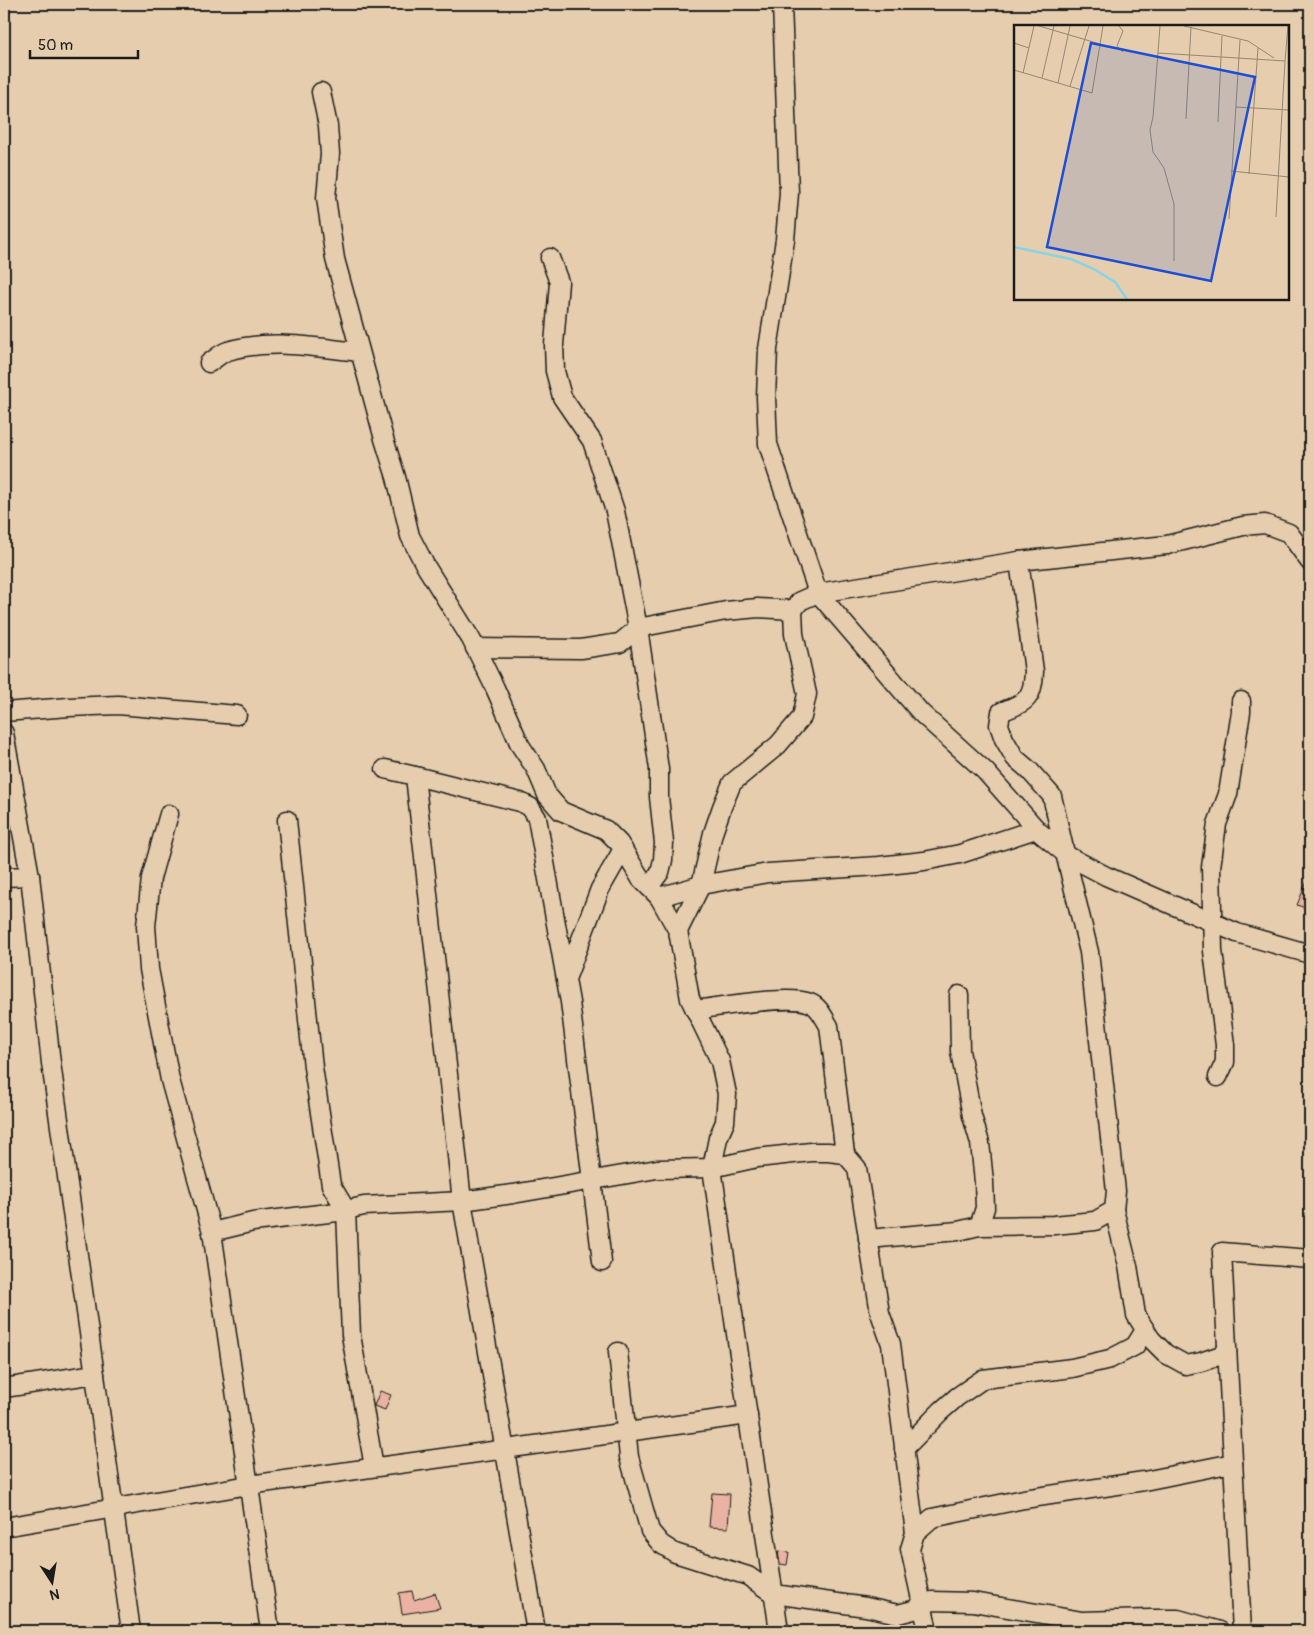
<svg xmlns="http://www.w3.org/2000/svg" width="1314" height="1635" font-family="Pangolin,sans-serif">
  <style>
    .building { fill: #eab2a2; stroke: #1c1c1c }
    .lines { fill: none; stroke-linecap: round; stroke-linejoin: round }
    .minor-casing { stroke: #1c1c1c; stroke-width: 21 }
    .minor { stroke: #e5cdad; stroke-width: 18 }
    .inset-river { fill: none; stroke: #87d3e7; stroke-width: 2.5 }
    .inset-road { fill: none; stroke: #958673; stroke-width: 1 }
    .view { fill: #1d4ed8; fill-opacity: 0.15; stroke: #1d4ed8; stroke-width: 2.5 }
    .inset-edge { fill: none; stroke: #1c1c1c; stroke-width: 2.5 }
  </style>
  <rect width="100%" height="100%" fill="#e5cdad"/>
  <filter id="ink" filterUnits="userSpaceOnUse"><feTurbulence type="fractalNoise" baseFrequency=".02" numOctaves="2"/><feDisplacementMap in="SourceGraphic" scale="10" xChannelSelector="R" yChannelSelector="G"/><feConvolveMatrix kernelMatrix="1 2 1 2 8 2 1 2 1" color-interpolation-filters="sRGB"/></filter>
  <g filter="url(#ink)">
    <g class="building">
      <path d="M1310,874v29l-2,6 -11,-4z"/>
      <path d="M380,1391l11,4 -6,15 -11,-4z"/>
      <path d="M712,1493l18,1 -2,34 -19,-1z"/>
      <path d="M778,1551l11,1 -2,13 -7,-1z"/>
      <path d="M412,1591l2,9 21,-7 5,15 -38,6 -3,-21z"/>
    </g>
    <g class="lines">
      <g class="minor-casing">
        <g id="minor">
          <path d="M782,4l7,189 -4,47 -17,109 -2,48 2,47 50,149 103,120 64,58 53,60 30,25 38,20 131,57 73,21"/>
          <path d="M321,92l7,34 2,28 -4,44 9,61 49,180 12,38 14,59 15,29 46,74 24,49 25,57 16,24 11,26 14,16 45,19 13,13 22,36 18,18 19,34 12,68 30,62 7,33 -2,28 -7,16 -6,30 67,463"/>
          <path d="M550,258l9,24 -5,63 1,26 7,26 30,44 23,70 23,117 21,141v28l5,46 -1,17 -3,12 -11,15"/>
          <path d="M209,363c6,-4 12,-10 19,-12 42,-13 89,-3 132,1"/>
          <path d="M475,648l106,1 39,-6 18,-15 88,-17 32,-3 35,2"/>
          <path d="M4,712l65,-5 49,-2 119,10"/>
          <path d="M4,733l26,143 21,187 80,568"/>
          <path d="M385,769l30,7"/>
          <path d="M169,814l-18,64 -5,48 3,43 21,111 42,152 58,399"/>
          <path d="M287,820l26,247 18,118 15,25 5,125 23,132"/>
          <path d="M4,877l26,-1"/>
          <path d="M659,897l42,-12 67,-12 111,-7 45,-5 36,-7 76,-25"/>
          <path d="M678,931l23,-46 12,-52 9,-26 10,-24 46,-38 24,-28 5,-23 -13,-60 -1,-24 7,-9 18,-8 201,-32"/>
          <path d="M566,979l34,-90 23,-40"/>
          <path d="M695,1010c25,-3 95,-16 115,-7 9,3 14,15 19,23l16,128"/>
          <path d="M1218,1077l7,-15v-17l-12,-94 -2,-84 6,-43 11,-30 13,-82v-11"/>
          <path d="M1114,1210l14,56 8,49 15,24 15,15 20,11 15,-3 26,-9"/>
          <path d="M979,1226l75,-1 41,-4 19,-11 2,-19 -27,-239 -24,-99 -13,-57 -23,-26 -14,-12 -11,-19 -5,-14 2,-13c25,-10 32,-12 33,-41l-15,-110 148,-16 76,-19 22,-2 24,9 21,29"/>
          <path d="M212,1232l41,-10 84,-10 27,-6 98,-5 51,-7 144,-25 55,-1 45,-10 54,-6h17l17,2 12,14 23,145 11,31 24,189"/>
          <path d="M868,1239l90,-8 21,-5 6,-18 -1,-26 -4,-39 -8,-27 -12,-65 -1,-56"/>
          <path d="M618,1352l11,105 21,74 11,13 14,9 73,23 26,18 92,13 32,7 19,-5 15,-8 41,1 109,19 68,-2h28l42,12"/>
          <path d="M4,1388l91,-14"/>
          <path d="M904,1449l37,-38 16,-14 26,-18 89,-11 38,-9 25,-13 10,-16"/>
          <path d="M4,1527l245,-42 499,-70"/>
          <path d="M536,1631l-74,-430 -47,-425 105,26 10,5 7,11 33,184 32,260"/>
          <path d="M928,1631l-18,-82 5,-16 17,-15 92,-19 120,-18 89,-18"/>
          <path d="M1242,1631l-20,-379 88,7"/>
        </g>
      </g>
      <use href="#minor" class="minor"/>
    </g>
  </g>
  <g transform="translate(1014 25)">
    <rect width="275" height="275" fill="#e5cdad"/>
    <path class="inset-river" d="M0,222l57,12 23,10 21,13 12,17"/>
    <path class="inset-road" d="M25,1l61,18M105,1l4,5 -6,15 6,6M146,1l-7,91 -3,13 3,22 11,16 10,36v57M170,1l64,15 26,17M0,18l15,5M144,28l127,8 -9,156M271,36l3,-35M0,45l78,23 11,-67M9,48l11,-47M28,53l12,-52M44,58l12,-57M56,61l19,-60M222,82l53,3M172,94l5,-92M204,97l4,-86M217,146l58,6M235,149l9,-126M215,194l11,-179"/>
    <path class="view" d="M77,18l164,34 -44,204 -164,-34z"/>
    <rect width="275" height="275" class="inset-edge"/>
  </g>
  <rect width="1314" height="1635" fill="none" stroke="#e5cdad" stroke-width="20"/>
  <rect x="10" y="10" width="1294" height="1615" fill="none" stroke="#1c1c1c" stroke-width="2" filter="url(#ink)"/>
  <g transform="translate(52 1582) rotate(168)" stroke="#e5cdad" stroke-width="4" paint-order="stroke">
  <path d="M0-4L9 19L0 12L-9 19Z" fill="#1c1c1c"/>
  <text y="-8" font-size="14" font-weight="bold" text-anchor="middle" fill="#1c1c1c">N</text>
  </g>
  <path d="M30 50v8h108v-8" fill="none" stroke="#1c1c1c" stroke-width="2.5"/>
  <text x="38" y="50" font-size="15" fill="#1c1c1c" stroke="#e5cdad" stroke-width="4" paint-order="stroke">50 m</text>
</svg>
